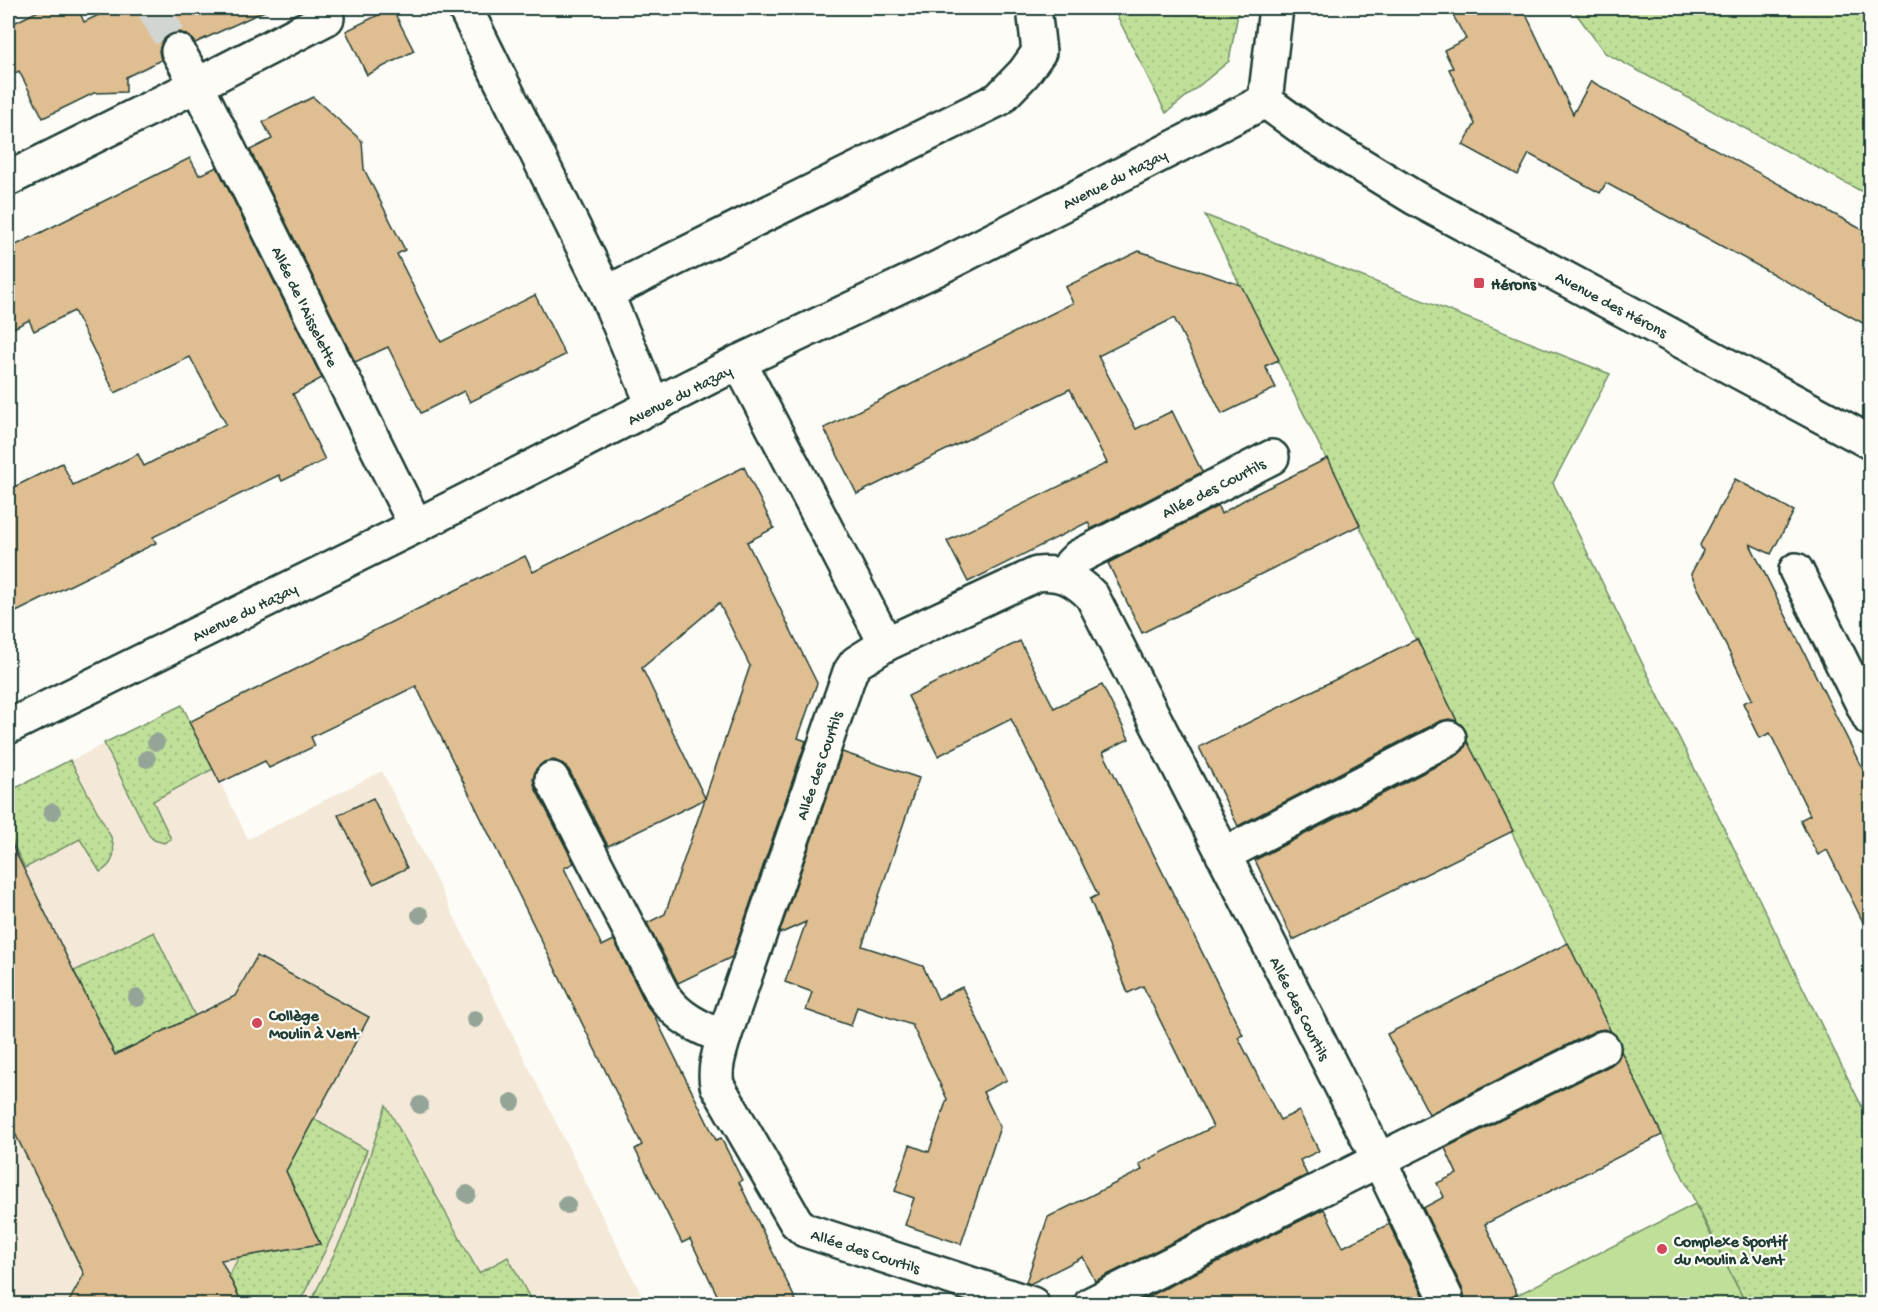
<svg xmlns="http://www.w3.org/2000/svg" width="1878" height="1312" font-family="'Gochi Hand',sans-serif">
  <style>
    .built { fill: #f4e9d8 }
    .grass { fill: url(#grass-dots); stroke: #708e66; stroke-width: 1.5 }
    .park { fill: #c0e099; stroke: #708e66; stroke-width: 1.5 }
    .building { fill: #dfbe91; stroke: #1f3d34; stroke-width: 1.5; fill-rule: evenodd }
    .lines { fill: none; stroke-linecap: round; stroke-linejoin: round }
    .minor-tunnel { stroke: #d1d6d0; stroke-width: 33; stroke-dasharray: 33 16; stroke-linecap: butt }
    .minor-casing { stroke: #1f3d34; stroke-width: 38 }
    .minor { stroke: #fdfcf7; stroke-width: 33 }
    .tree { fill: #94a597 }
    .poi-dot { fill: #d1495b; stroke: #fdfcf7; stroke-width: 2 }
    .labels { text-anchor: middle; stroke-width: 4.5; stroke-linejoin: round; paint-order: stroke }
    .street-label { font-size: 16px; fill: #1f3d34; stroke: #fdfcf7 }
    .poi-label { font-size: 16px; font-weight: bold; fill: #1f3d34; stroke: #fdfcf7; text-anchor: start }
  </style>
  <defs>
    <pattern id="grass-dots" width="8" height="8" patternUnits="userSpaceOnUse" patternTransform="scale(1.5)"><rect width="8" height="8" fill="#c0e099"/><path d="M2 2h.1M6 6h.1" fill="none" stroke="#a5c184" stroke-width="1.8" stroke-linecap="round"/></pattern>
  </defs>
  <rect width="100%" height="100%" fill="#fdfcf7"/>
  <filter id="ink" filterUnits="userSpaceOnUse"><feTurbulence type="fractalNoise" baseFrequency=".0167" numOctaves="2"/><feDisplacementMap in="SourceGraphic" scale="12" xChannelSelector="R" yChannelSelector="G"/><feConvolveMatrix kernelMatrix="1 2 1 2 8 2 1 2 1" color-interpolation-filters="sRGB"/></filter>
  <g filter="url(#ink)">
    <path class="built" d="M182,705l66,134 134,-68 264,533h-638v-512z"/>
    <g class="grass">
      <path d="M1113,8h126l-10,53 -63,52z"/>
      <path d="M1572,8h298v188l-265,-143z"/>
      <path d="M1205,215l405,159 -57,109 317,640v181h-124z"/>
      <path d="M182,705l31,64 -60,32 18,38 -7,4 -10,-3 -5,-5 -45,-92z"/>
      <path d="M70,760l41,77c5,14 4,27 -11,35l-20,-33 -55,29 -17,-35v-41z"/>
      <path d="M154,932l41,84 -80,39 -41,-84z"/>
      <path d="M386,1105l93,168 29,-16 25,47h-223l37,-77z"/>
      <path d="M314,1119l53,31 -27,70 -41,84h-56l-14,-28 10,-19 81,-13 -34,-73z"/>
    </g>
    <path class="park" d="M1695,1204l51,100h-249l20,-9z"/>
    <g class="building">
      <path d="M44,8h34l6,14 29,-14h158l-76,35 -8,-8 -8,-3 -10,2 -7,8 -3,9 2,9 -35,17v15l-32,1 -51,25 -24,-47 -11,6v-51z"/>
      <path d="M392,8l22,43 -47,24 -21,-44z"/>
      <path d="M1449,8h74l50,106 18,-33 279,153v93l-264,-144 -6,10 -71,-39 -11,21 -55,-30 12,-21 -26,-55 4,-1 -9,-18 22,-11z"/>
      <path d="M313,97l49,44 2,28 41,81 -8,4 44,88 94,-47 30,60 -95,47 -6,-11 -43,22 -33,-66 -33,15 -105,-212 22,-11 -9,-17z"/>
      <path d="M190,158l9,17 18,-8 105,211 -29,16 32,66 -43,21 -3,-6 -126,62 3,6 -148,73v-126l54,-27 11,22 65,-31 6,12 82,-42 -36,-67 -75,36 -41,-82 -40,20 -5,-11 -21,11v-82z"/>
      <path d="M1139,251l102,34 38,75 -14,6 11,22 -54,26 -48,-96 -76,38 38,73 36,-18 30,61 -111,57 -3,-7 -120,60 -21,-41 160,-78 -37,-74 -213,105 -33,-66 249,-125 -8,-16z"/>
      <path d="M1328,458l32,67 -218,108 -34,-70 110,-57 3,8 28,-17z"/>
      <path d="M744,467l30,61 -27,14 70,141 -19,55 8,3 -74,216 -54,26 -31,-60 18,-9 40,-115 -97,47 -39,-76 -6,-6 -9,-4 -10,2 -8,7 -3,10 2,9 39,75 -10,5 38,78 12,-6 33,66 7,9 62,125 5,-2 21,42 -3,2 59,123h-76l-32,-66 -8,4 -47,-94 7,-4 -226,-459 -105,51 4,9 -46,22 -4,-7 -45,22 -31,-61 336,-166 8,16zM719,603l31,63 -45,132 -63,-130z"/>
      <path d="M1735,479l59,32 -23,43 -21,-10 120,240v152l-43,-86 -9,5 -9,-17 -9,-18 10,-5 -40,-82 -10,5 -17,-35 9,-4 -61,-125 12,-23 -3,-6z"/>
      <path d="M1417,639l40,82 -8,-2 -9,2 -202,105 -39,-79z"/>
      <path d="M1020,641l34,67 48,-23 27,54 -26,13 140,283 -5,2 42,83 19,-9 20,40 -19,9 7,15 -212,106 -12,-24 -53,27 -4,-2 22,-65 94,-47 -3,-6 74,-37 -70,-141 -15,7 -38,-94 8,-4 -87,-176 -73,37 -30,-60z"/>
      <path d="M1467,741l46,90 -220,109 -38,-80 203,-105 6,-6z"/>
      <path d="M842,752l77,26 -57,168 61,20 15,33 24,-12 45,93 -24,12 17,35 -39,117 -56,-19 9,-27 -19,-7 15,-46 19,7 18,-53 -35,-74 -55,-18 -6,19 -45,-16 6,-18 -27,-10 21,-60 -27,12z"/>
      <path d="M373,798l34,70 -34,16 -35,-69z"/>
      <path d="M8,837l107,218 120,-59 22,-40 112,61 -83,154 34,73 -99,16 22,45h-176l17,-31 -76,-155z"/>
      <path d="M1568,943l43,89 -7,-3 -9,2 -166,83 -42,-80z"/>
      <path d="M1621,1051l41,84 -177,89 32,70 -20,11h-34l2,-6 -2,-9 -40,-82 21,-11 -7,-14 20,-9 -12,-26 166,-83 7,-6z"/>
      <path d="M1324,1209l19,38 46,-23 39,81h-296z"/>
    </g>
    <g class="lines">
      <path class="minor-tunnel" d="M153,8l25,43"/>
      <g class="minor-casing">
        <g id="minor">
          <path d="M465,8l141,285 48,114"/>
          <path d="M178,51l19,34 130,-67"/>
          <path d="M1265,101l47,34 103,63 455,244"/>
          <path d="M1265,101l11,-93"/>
          <path d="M8,179l189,-94 219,441"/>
          <path d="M606,293l393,-194 25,-26 15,-21 -5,-44"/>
          <path d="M739,362l147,282 -30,19 -6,9 -126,365c-5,17 -10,31 -7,48l79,137 9,8 227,74"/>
          <path d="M1796,570l74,149"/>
          <path d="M1066,576l5,-12 7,-7 194,-100"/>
          <path d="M886,644l151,-70c23,-3 39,5 55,22l287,564 67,138"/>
          <path d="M8,727l408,-201 323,-164 197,-93 329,-168"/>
          <path d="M552,779l112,218c15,21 36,31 60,40"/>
          <path d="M1223,855l226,-117"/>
          <path d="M1091,1304l512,-256"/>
        </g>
      </g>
      <use href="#minor" class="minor"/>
    </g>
    <g class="tree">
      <circle cx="156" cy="742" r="9"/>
      <circle cx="147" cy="759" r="9"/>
      <circle cx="52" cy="812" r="9"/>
      <circle cx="420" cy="915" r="9"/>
      <circle cx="137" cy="998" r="9"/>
      <circle cx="475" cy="1019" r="9"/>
      <circle cx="512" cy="1102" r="9"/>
      <circle cx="420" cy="1105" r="9"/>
      <circle cx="467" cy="1194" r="9"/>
      <circle cx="567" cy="1205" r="9"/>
    </g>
  </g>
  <g class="poi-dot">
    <rect x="1473" y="277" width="12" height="12" rx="3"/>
    <circle cx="257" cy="1023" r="6"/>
    <circle cx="1662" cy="1249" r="6"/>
  </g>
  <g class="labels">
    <g class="street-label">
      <text transform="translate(1114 178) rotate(-27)" y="6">Avenue du Hazay</text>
      <text transform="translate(1612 303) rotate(28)" y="6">Avenue des Hérons</text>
      <text transform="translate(306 306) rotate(64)" y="6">Allée de l'Aisselette</text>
      <text transform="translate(679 394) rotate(-27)" y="6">Avenue du Hazay</text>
      <text transform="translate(1213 487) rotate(-27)" y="6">Allée des Courtils</text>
      <text transform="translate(244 611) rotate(-26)" y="6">Avenue du Hazay</text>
      <text transform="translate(818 765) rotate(-71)" y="6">Allée des Courtils</text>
      <text transform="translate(1301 1008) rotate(63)" y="6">Allée des Courtils</text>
      <text transform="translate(866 1250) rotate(18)" y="6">Allée des Courtils</text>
    </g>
    <g class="poi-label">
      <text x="1491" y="289">Hérons</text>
      <text x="269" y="1020">Collège<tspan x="269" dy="18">Moulin à Vent</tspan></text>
      <text x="1674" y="1246">Complexe Sportif<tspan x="1674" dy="18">du Moulin à Vent</tspan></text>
    </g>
  </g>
  <rect width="1878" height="1312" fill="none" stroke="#fdfcf7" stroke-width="30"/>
  <rect x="15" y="15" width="1848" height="1282" fill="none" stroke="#1f3d34" stroke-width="2" filter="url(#ink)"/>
</svg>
